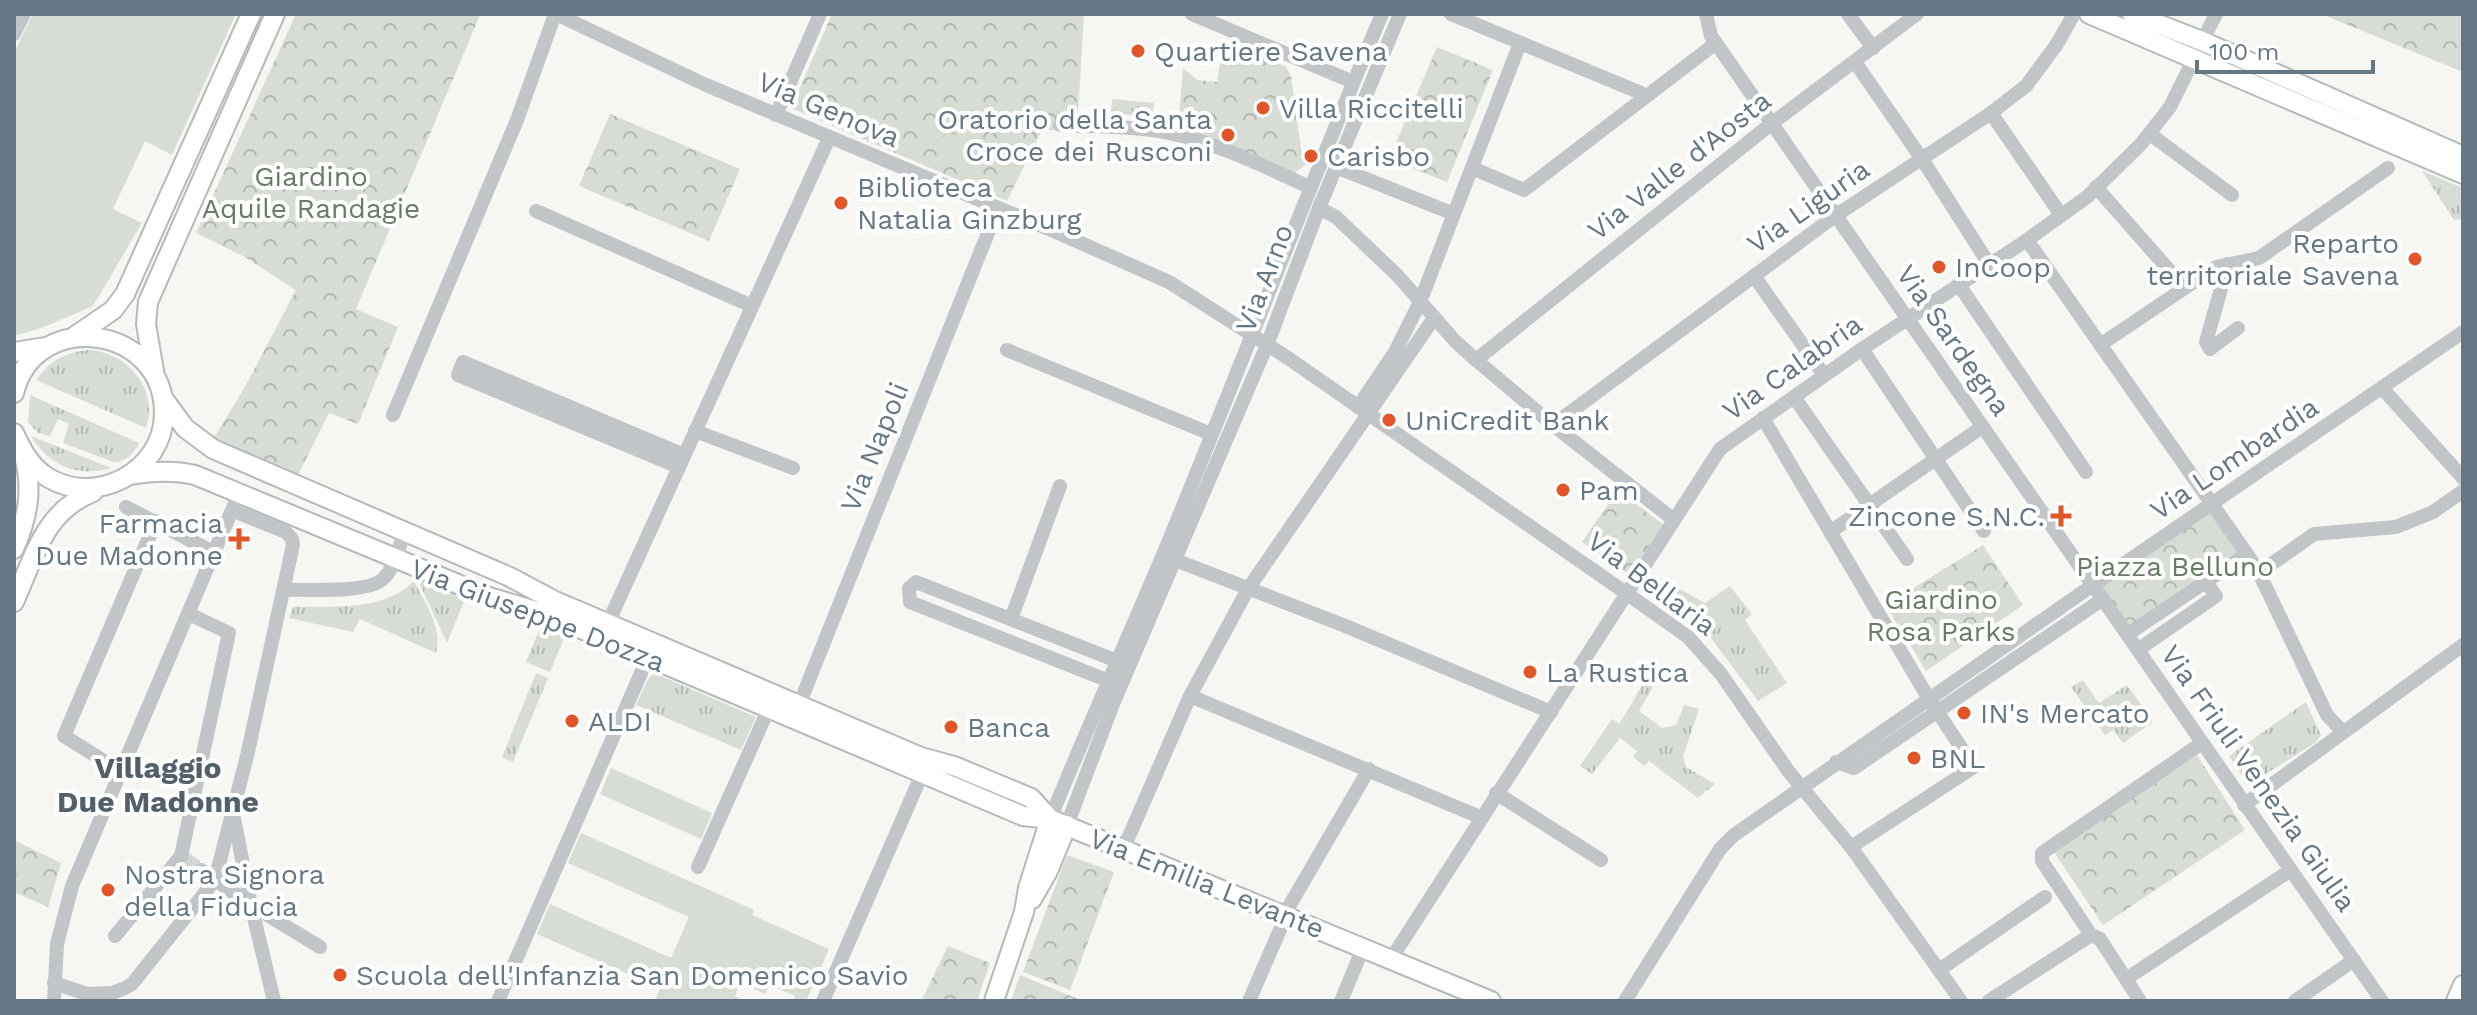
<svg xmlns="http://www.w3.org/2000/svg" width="2477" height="1015" font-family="'Work Sans',sans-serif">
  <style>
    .grass { fill: url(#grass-tufts) }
    .park { fill: url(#park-crowns) }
    .garden { fill: #d7ddd4 }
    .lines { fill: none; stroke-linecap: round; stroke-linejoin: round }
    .minor-tunnel { stroke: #d2d6d7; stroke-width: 14; stroke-dasharray: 14 7; stroke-linecap: butt }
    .major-casing { stroke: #b4b9bc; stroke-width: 22 }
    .minor { stroke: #c1c5c8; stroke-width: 14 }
    .major { stroke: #fff; stroke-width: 18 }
    .poi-dot { fill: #e25527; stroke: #fff; stroke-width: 3 }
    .labels { text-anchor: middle; stroke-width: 8; stroke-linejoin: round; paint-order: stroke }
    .poi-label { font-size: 28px; fill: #657684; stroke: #fff; text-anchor: start }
    .street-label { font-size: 28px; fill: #657684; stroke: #fff }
    .park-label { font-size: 28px; fill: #687b64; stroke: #fff }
    .neighbourhood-label { font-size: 30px; font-weight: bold; fill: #535f69; stroke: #fff }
  </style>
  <defs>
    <pattern id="grass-tufts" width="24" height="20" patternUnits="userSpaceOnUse" patternTransform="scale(2)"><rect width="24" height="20" fill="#d7ddd4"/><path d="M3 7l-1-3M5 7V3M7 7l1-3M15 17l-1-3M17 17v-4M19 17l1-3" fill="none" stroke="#b2b8b2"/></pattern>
    <pattern id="park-crowns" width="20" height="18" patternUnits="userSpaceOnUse" patternTransform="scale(2)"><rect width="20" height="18" fill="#d7ddd4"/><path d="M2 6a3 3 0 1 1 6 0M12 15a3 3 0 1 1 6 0" fill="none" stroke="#b2b8b2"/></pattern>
  </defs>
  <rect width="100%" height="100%" fill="#f6f6f3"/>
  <g class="grass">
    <path d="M1112,99l42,4 -2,14 -41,-4z"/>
    <path d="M2422,171l41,17v31l-9,1z"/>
    <path d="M91,350c38,4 68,40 55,78l-110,-48c13,-19 31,-29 55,-30z"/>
    <path d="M30,395l109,48c-5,11 -13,19 -26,19l-50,-19 6,-19 -11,-5 -8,17 -12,-3 -10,-11z"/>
    <path d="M31,436l80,32c-33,10 -63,-3 -80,-32z"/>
    <path d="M416,576l51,18 -20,49z"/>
    <path d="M1664,580l41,23 25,-17 22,28 -7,6 42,63 -29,18 -59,-79 -45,-28z"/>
    <path d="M414,581c11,22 29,47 22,72l-76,-34 -7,13 -64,-14 4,-11c39,-1 91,5 121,-26z"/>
    <path d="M541,626l24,10 -15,36 -24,-10z"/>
    <path d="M1656,663l-4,26 -13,22 23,17 14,-3 8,-20 15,4 -16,47 3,11 29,17 -17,14 -49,-37 -5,5 -11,-9 4,-6 -17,-13 -28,36 -12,-8 32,-47 7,5z"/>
    <path d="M536,673l12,5 -35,84 -11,-5z"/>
    <path d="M654,673l102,44 -15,33 -105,-45 12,-26z"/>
    <path d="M2083,680l16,23 28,-18 26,37 -30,21 -10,-13 -8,5 -34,-48z"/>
    <path d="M2306,702l15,33 -6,8 -67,42 -19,-29z"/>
  </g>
  <g class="park">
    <path d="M296,14l184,1 -124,294 42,18 -40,97 -29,-11 -31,62 -86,-34 33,-54 51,-97 -53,-34 -47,-23z"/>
    <path d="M832,14h252l-7,116h-35l-35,71 -216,-93z"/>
    <path d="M2321,14h136l6,3v55z"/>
    <path d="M1223,44l62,22 6,10 11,80 13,-4 -11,8 3,4 -17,12c-40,-25 -68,-34 -112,-48l5,-60 14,12 20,2z"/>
    <path d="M1437,47l56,23 -46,112 -58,-23z"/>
    <path d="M610,114l130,55 -31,72 -130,-55z"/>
    <path d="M1618,490l46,35 -34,50 -48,-33z"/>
    <path d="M2213,503l34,51 -119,80 -35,-49z"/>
    <path d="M1983,545l40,60 -97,66 -40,-66z"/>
    <path d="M2197,755l48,75 -142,95 -49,-73z"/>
    <path d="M14,840l47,23 -13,44 -34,-15z"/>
    <path d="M1067,855l47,17 -44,118 -47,-18z"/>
    <path d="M948,946l42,17 -13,38h-56z"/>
    <path d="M1020,975l63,26h-72z"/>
  </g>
  <g class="garden">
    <path d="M33,14h203l-64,141 -27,-14 -32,68 29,14 -49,83 -49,21 -30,9v-283z"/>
    <path d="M946,131l38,15 -9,22 -38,-14z"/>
    <path d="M611,768l101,45 -11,26 -101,-45z"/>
    <path d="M581,833l173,77 -2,5 77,34 -23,52h-13l2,-5 -25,-11 -5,9 -24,-11 -6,13 4,3 -1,2h-83l5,-13 -123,-54 13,-30 121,54 18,-41 -121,-54z"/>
  </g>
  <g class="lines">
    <path class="minor-tunnel" d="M185,859l16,11"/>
    <g class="major-casing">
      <g id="major">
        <path d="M2089,14l374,160"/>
        <path d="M2132,14l70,27 261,115"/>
        <path d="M75,336l38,-26 12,-16 126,-280"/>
        <path d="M14,352l32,-5"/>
        <path d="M154,371l-8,-47 2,-22 127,-288"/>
        <path d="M14,393c21,-86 151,-68 150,21 -1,58 -69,93 -117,63 -17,-11 -25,-27 -33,-44"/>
        <path d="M163,398l22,30 28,21 297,128 43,23 368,157 33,9 77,32 19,21"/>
        <path d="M130,475c23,-4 43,-5 65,0l294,122 57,17 477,202 27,3 441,182"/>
        <path d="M14,549c14,-32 19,-59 10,-93"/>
        <path d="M14,602c20,-44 30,-91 79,-110"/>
        <path d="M1032,899l16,-28 19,-46"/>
        <path d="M994,1001l30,-89 4,-24 22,-69"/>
        <path d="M2456,1001l7,-16"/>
      </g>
    </g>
    <g class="minor">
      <path d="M556,14l150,71 350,147 113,50 119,76 338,235 62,44 33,37 68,98 62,75 110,154"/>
      <path d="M1192,14l161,68"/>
      <path d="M1451,14l190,79 3,4"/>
      <path d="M1706,14l5,22 671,965"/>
      <path d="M1848,14l25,34"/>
      <path d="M14,34l10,-20"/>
      <path d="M1855,62l67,97 67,105"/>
      <path d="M1991,113l70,102"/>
      <path d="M776,115l44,-101"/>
      <path d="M1060,125c33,1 66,1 99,6 49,8 105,35 150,56"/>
      <path d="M2150,134l82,61"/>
      <path d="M1336,167l118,47"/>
      <path d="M1472,168l52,22 192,-147"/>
      <path d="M2096,187l88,100"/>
      <path d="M1319,208l17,9 61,58 58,66 21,19 77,65 121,95"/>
      <path d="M536,211l216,95"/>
      <path d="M2027,240l220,314 12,19 68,142 16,17"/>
      <path d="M2228,264l-22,78 4,7 28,-21"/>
      <path d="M1754,276l70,99"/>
      <path d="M1959,285l127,187"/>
      <path d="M2100,345l116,-78 43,-9 129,-90"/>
      <path d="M1862,349l122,182"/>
      <path d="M1007,350l204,84"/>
      <path d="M1476,360l295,-236 146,-110"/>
      <path d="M2382,388l81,90"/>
      <path d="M1794,397l113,162"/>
      <path d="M1358,407l37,-55 25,-50 100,-259"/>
      <path d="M393,415l124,-295 38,-106"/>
      <path d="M1763,418l166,281 45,68 -123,80"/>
      <path d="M1553,425l282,-209 156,-103 35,-27 31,-42 17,-30"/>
      <path d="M695,431l98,37"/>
      <path d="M679,467l-221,-92 5,-13 221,93"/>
      <path d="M126,507l89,46"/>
      <path d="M1830,532l152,-105"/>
      <path d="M1170,558l173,67 208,87"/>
      <path d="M2259,573l55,-39 82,-7 37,-15 30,-21"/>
      <path d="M285,590c21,-1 85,4 99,-12 11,-11 15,-32 21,-47"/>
      <path d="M1011,619l49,-133"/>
      <path d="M608,623l221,-485"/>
      <path d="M2128,634l119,-80"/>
      <path d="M2139,649l77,-53 -10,-14"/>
      <path d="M1109,681l-199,-79 -1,-14 7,-6 201,79"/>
      <path d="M1190,696l290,121"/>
      <path d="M799,705l199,-497"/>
      <path d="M1836,762l18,6 249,-169"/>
      <path d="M120,771l-56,-35 92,-215"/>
      <path d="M1496,793l105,67"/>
      <path d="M2244,805l219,-160"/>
      <path d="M234,818l17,87 23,96"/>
      <path d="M1050,819c36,-88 75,-174 112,-262 75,-180 144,-363 220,-543"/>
      <path d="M1067,825l46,-121 154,-359 52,-137 81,-194"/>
      <path d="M1123,850l67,-154 58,-107 186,-271"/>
      <path d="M698,867l71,-159"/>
      <path d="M201,870l50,35 69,42"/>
      <path d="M1284,915l85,-146"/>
      <path d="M115,936l66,-80 48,-223 -40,-19"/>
      <path d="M1391,959l329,-510 142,-100 165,-109 60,-43 54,-53 29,-37 46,-93"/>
      <path d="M1939,970l106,-73"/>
      <path d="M2126,979l165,-109"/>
      <path d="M54,983l33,11 25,-1 13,-5 7,-4 83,-104 32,-124 46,-211 -1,-6 -6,-7 -52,-21"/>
      <path d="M54,1001l3,-57 15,-58 163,-383"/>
      <path d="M498,1001l150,-344"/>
      <path d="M823,1001l99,-227"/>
      <path d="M1249,1001l37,-85"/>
      <path d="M1341,1001l22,-53"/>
      <path d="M1625,1001l95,-152 14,-14 369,-257 360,-246"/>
      <path d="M1989,1001l102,-66"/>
      <path d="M2140,1001l-40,-62 -9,-4 -49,-74v-8l160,-110"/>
      <path d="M2295,1001l59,-41"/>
    </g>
    <use href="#major" class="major"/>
  </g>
  <g class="poi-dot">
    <circle cx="1138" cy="51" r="8"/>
    <circle cx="1263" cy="108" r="8"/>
    <circle cx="1228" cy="135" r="8"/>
    <circle cx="1311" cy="156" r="8"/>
    <circle cx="841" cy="203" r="8"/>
    <circle cx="2415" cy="259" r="8"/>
    <circle cx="1939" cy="267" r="8"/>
    <circle cx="1389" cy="420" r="8"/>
    <circle cx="1563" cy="490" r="8"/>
    <path d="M2057 504h8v8h8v8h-8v8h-8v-8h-8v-8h8z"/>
    <path d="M235 527h8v8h8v8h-8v8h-8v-8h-8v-8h8z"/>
    <circle cx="1530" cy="672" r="8"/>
    <circle cx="1964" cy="713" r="8"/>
    <circle cx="572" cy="721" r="8"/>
    <circle cx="951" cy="727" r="8"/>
    <circle cx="1914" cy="758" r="8"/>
    <circle cx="108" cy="890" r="8"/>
    <circle cx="340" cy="975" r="8"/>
  </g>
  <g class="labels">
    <g class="poi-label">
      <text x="1154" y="61">Quartiere Savena</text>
      <text x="1279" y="118">Villa Riccitelli</text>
      <text x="1212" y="129" text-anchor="end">Oratorio della Santa<tspan x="1212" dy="32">Croce dei Rusconi</tspan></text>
      <text x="1327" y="166">Carisbo</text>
      <text x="857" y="197">Biblioteca<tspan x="857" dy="32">Natalia Ginzburg</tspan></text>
      <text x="2399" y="253" text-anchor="end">Reparto<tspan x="2399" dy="32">territoriale Savena</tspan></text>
      <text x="1955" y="277">InCoop</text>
      <text x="1405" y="430">UniCredit Bank</text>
      <text x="1579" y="500">Pam</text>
      <text x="2045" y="526" text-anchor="end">Zincone S.N.C.</text>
      <text x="223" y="533" text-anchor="end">Farmacia<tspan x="223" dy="32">Due Madonne</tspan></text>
      <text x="1546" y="682">La Rustica</text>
      <text x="1980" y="723">IN's Mercato</text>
      <text x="588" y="731">ALDI</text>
      <text x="967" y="737">Banca</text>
      <text x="1930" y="768">BNL</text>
      <text x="124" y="884">Nostra Signora<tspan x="124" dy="32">della Fiducia</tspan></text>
      <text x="356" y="985">Scuola dell'Infanzia San Domenico Savio</text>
    </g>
    <g class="street-label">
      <text transform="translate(829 109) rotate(23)" y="10">Via Genova</text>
      <text transform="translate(1679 165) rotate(-38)" y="10">Via Valle d'Aosta</text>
      <text transform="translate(1808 206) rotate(-35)" y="10">Via Liguria</text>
      <text transform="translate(1264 278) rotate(-69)" y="10">Via Arno</text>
      <text transform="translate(1954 340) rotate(55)" y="10">Via Sardegna</text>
      <text transform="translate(1792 367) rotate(-35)" y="10">Via Calabria</text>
      <text transform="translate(874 447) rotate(-68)" y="10">Via Napoli</text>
      <text transform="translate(2234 458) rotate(-34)" y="10">Via Lombardia</text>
      <text transform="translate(1652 583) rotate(37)" y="10">Via Bellaria</text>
      <text transform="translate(538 615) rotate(21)" y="10">Via Giuseppe Dozza</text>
      <text transform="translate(2259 778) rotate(55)" y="10">Via Friuli Venezia Giulia</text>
      <text transform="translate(1207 883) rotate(22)" y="10">Via Emilia Levante</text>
    </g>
    <g class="park-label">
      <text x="311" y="186">Giardino<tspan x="311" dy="32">Aquile Randagie</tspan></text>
      <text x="2175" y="576">Piazza Belluno</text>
      <text x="1941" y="609">Giardino<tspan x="1941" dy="32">Rosa Parks</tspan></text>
    </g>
    <g class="neighbourhood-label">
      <text x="158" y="778">Villaggio<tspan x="158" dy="34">Due Madonne</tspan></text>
    </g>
  </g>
  <rect width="2477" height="1015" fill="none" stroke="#657684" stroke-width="32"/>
  <path d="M2197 60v12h176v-12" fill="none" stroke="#657684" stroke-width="4"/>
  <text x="2209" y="60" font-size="24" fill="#657684" stroke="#ffffff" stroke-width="6" paint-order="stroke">100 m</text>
</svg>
